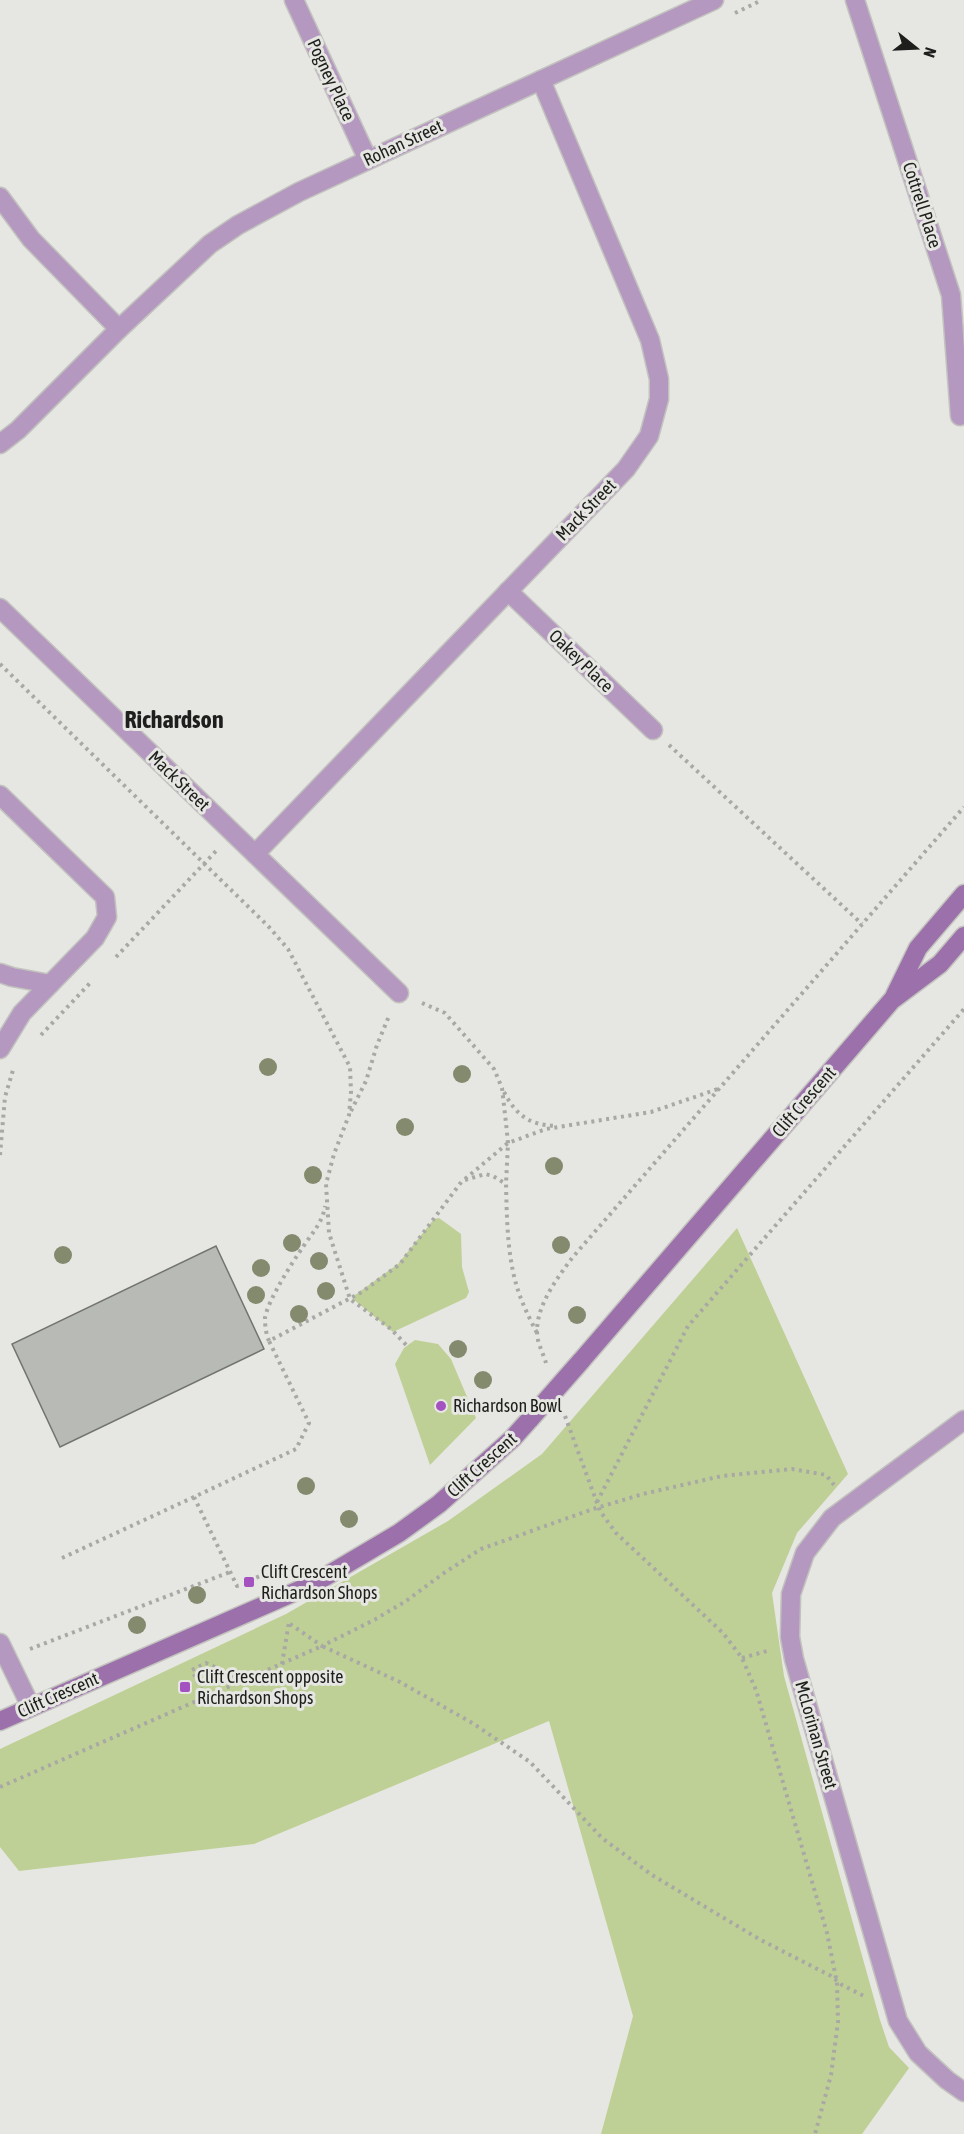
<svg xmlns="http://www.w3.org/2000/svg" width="964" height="2134" font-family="'Asap Condensed',sans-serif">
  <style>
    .green { fill: #bfd096 }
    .building { fill: #b8bab5; stroke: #72746f; stroke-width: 1.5 }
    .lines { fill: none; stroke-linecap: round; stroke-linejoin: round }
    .lane-casing { stroke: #c2c3be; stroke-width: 21 }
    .street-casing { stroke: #c2c3be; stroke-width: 21 }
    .secondary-casing { stroke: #c2c3be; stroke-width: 21 }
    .path { stroke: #a8a8a4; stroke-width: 4; stroke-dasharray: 3 4.5; stroke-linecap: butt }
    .lane { stroke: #b598c0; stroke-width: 18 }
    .street { stroke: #b598c0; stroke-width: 18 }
    .secondary { stroke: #9c70ab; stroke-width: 18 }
    .secondary-bridge-casing { stroke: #c2c3be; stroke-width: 21; stroke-linecap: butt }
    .secondary-bridge { stroke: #9c70ab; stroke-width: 18 }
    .tree { fill: #848a6e }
    .poi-dot { fill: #a552c1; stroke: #e6e7e2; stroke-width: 2 }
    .labels { text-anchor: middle; stroke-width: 6; stroke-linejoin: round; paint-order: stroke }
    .street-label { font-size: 18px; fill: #1e1e1c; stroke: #e6e7e2 }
    .poi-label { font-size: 18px; fill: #1e1e1c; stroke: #e6e7e2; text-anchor: start }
    .district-label { font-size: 24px; font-weight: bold; fill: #1e1e1c; stroke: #e6e7e2 }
  </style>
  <rect width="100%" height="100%" fill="#e6e7e2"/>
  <g class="green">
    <path d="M439,1218l22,16 1,33 7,25 -3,6 -73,34 -40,-33 2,-4 43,-31 36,-45z"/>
    <path d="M737,1228l111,246 -51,59 -25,60 12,83 96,344 9,27 20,21 -47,66h-261l32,-118 -84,-295 -295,123 -235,27 -19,-24v-98l286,-135 162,-93 94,-67z"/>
    <path d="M415,1340l23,4 13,15 25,59 -46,47 -35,-101 9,-16z"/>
  </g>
  <path class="building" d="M216,1246l48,103 -204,98 -48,-103z"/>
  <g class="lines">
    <g class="lane-casing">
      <g id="lane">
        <path d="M0,795l105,102 2,20 -12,21 -73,75 -22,36"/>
        <path d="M0,973l12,4 38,7"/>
      </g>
    </g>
    <g class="street-casing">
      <g id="street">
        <path d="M294,0l74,160"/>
        <path d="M855,0l96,295 9,121"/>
        <path d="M0,197l31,42 88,90"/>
        <path d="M0,444l18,-14 101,-101 91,-85 28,-19 61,-33 415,-192"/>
        <path d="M508,591l145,139"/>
        <path d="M0,608l399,385"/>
        <path d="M255,854l371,-385 23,-33 10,-37v-20l-9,-39 -109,-260"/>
        <path d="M964,1420l-132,98 -27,35 -14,41 -1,43 4,22 104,362 20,32 29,27 17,12"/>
        <path d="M0,1643l31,64"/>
      </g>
    </g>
    <g class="secondary-casing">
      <g id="secondary">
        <path d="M895,995l23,-47 46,-54"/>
        <path d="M581,1361l311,-361 48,-36 24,-28"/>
        <path d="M0,1721l313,-137 86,-51 40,-29 74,-66 17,-19"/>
      </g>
    </g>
    <g class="path">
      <path d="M735,13l27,-13"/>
      <path d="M0,664l269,263 19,22 62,118 1,25 -2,23 -15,39 -8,30 3,49 21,66 41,30 18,19"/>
      <path d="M669,745l193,179"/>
      <path d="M116,957l100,-106"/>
      <path d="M422,1003l23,10 49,56 8,19 4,35 2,20 -2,41"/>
      <path d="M41,1035l51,-54"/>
      <path d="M504,1092c12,23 25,33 52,34"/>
      <path d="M351,1111l15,-30 11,-36 12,-29"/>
      <path d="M0,1155l5,-58 8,-27"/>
      <path d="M465,1179l43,-36 38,-14 105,-17 67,-23"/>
      <path d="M269,1341c-3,-7 -4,-15 -4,-23 2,-16 28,-57 38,-71 9,-14 20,-25 22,-41"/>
      <path d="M546,1363c-2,-7 -6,-15 -8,-23 -6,-29 18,-60 34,-82l392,-451"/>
      <path d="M565,1416l35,95 16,22 107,100 19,25 14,32 71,243 10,50 1,39 -7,53 -16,59"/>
      <path d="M597,1502l91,-176 276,-317"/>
      <path d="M62,1558l132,-61"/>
      <path d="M270,1576l-1,-4 -32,14 -43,-89 102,-48 13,-26 -40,-82 93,-49 38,-28 62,-83 23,-7 8,2 13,8c1,37 1,77 14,112 5,14 12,27 18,39"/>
      <path d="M290,1624l32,22 52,-26 32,-19 38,-28 37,-24 112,-40 50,-15 79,-18 70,-7 34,6 8,10"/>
      <path d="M30,1649l200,-77"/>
      <path d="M742,1658l25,-7"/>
      <path d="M282,1664l7,-42"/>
      <path d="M205,1697l-13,-27 14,-7 38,17"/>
      <path d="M0,1787l322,-141 78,36 74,42 56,38 72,76 50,37 107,64 72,37 11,9 24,12"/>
    </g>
    <use href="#lane" class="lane"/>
    <use href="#street" class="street"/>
    <use href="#secondary" class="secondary"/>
    <g class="secondary-bridge-casing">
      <path id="secondary-bridge" d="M530,1419l51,-58"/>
    </g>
    <use href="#secondary-bridge" class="secondary-bridge"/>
  </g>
  <g class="tree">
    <circle cx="268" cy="1067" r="9"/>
    <circle cx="462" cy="1074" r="9"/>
    <circle cx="405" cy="1127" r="9"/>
    <circle cx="554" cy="1166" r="9"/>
    <circle cx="313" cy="1175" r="9"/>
    <circle cx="292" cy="1243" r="9"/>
    <circle cx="561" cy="1245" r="9"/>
    <circle cx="63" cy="1255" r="9"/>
    <circle cx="319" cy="1261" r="9"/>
    <circle cx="261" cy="1268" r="9"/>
    <circle cx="326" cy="1291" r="9"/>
    <circle cx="256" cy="1295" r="9"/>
    <circle cx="299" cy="1314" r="9"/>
    <circle cx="577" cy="1315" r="9"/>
    <circle cx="458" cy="1349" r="9"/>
    <circle cx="483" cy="1380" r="9"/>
    <circle cx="306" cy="1486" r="9"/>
    <circle cx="349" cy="1519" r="9"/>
    <circle cx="197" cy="1595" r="9"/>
    <circle cx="137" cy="1625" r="9"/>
  </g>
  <g class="poi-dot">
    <circle cx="441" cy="1406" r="6"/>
    <rect x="243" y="1576" width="12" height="12" rx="3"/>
    <rect x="179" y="1681" width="12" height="12" rx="3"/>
  </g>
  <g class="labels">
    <g class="street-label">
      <text transform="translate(331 80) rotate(65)" y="6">Pogney Place</text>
      <text transform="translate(403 143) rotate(-25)" y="6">Rohan Street</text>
      <text transform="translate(922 205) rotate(72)" y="6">Cottrell Place</text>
      <text transform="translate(586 510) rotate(-46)" y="6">Mack Street</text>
      <text transform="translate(581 661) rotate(44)" y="6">Oakey Place</text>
      <text transform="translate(179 781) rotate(44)" y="6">Mack Street</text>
      <text transform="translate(804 1102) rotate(-49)" y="6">Clift Crescent</text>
      <text transform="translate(482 1465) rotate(-42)" y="6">Clift Crescent</text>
      <text transform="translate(58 1695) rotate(-24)" y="6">Clift Crescent</text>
      <text transform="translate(816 1735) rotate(74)" y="6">McLorinan Street</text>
    </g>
    <g class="poi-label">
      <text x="453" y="1412">Richardson Bowl</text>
      <text x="261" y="1578">Clift Crescent<tspan x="261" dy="21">Richardson Shops</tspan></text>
      <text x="197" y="1683">Clift Crescent opposite<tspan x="197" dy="21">Richardson Shops</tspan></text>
    </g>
    <g class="district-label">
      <text x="174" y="728">Richardson</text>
    </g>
  </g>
  <g transform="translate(916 48) rotate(108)" stroke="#e6e7e2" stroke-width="4.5" paint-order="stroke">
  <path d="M0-4.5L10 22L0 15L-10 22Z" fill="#1e1e1c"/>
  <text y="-9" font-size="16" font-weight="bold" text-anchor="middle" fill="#1e1e1c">N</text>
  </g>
</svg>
